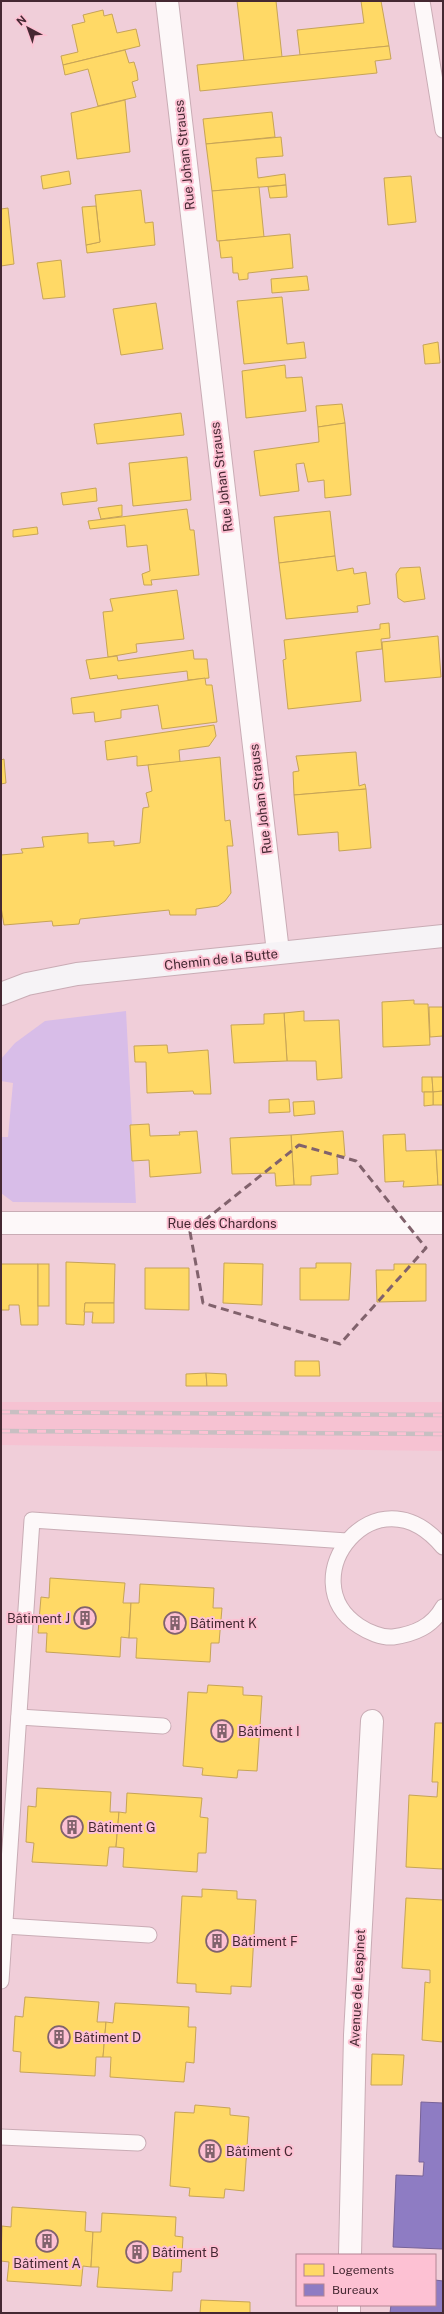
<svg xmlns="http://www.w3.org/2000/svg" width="444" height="2314" font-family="'Public Sans',sans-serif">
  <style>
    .built { fill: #f6c2d2 }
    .green { fill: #d8bde8 }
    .homes { fill: #ffd966; stroke: #c7a456 }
    .offices { fill: #8e7cc3; stroke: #786398 }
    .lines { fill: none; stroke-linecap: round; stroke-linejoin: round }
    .lane-casing { stroke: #c9acb5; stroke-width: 17 }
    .street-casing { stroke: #c9acb5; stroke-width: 24 }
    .secondary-casing { stroke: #c9acb5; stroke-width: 24 }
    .lane { stroke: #fdf8f9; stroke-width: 15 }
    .street { stroke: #fdf8f9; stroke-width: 22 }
    .secondary { stroke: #f6f3f6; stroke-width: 22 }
    .rail-casing { stroke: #c8bfc2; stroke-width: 4.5 }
    .rail { stroke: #fdc1d3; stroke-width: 3; stroke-dasharray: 9; stroke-linecap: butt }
    .marked { fill: none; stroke: #81626c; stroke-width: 3; stroke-dasharray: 8 5; stroke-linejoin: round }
    .labels { text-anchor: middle; stroke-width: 4; stroke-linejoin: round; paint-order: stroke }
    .street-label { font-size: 13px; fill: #452832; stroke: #fdc1d3 }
    .poi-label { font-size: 13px; fill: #452832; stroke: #fdc1d3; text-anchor: start }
  </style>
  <rect width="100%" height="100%" fill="#f0ced9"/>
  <path class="built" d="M1,1402h442v49l-442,-6z"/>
  <path class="green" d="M126,1011l10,192 -123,-1 -12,-9v-56h7l5,-54 -12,-2v-22l14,-16 30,-22z"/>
  <g class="homes">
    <path d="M237,1h39l6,56 -38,4z"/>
    <path d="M361,1h20l8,45 -89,9 -3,-25 67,-7z"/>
    <path d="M103,10l1,6 8,-2 5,19 19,-4 4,17 -77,19 -2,-9 17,-4 -6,-27 13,-3 -2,-7z"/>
    <path d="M389,46l2,13 -16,2 2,12 -177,18 -3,-26z"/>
    <path d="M125,50l4,13 5,-1 3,10 1,8 -6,2 4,15 -38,9 -10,-37 -23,6 -2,-10z"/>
    <path d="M125,100l5,52 -53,7 -6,-46z"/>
    <path d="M272,112l3,25 -69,7 -3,-25z"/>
    <path d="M281,137l2,19 -27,2 2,20 27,-4 1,11 -74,6 -6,-47z"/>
    <path d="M69,171l2,13 -28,5 -2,-13z"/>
    <path d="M411,176l5,46 -28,3 -4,-47z"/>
    <path d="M286,185l1,12 -17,1 -2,-11z"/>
    <path d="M259,187l5,50 -47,4 -5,-50z"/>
    <path d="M141,190l4,33 8,-1 2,23 -68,8 -1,-8 14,-3 -5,-47z"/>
    <path d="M96,206l4,36 -14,3 -4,-38z"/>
    <path d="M8,208l6,56 -13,2v-57z"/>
    <path d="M290,234l3,34 -45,5v6l-9,1 -1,-7h-5l-1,-16 -11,1 -2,-17z"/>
    <path d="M61,260l4,37 -22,2 -6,-36z"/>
    <path d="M307,276l2,14 -37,3 -1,-14z"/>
    <path d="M282,297l5,47 17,-2 2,16 -62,6 -7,-63z"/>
    <path d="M156,303l7,46 -42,6 -8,-46z"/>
    <path d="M438,342l2,21 -15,1 -2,-19z"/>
    <path d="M285,365l1,13 16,-1 4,34 -60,7 -4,-47z"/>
    <path d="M342,404l3,19 -27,4 -2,-21z"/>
    <path d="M181,413l3,22 -87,9 -3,-20z"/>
    <path d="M345,423l6,72 -26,3 -1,-18 -16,2 -4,-19 -8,1 3,27 -39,5 -6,-45 65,-9 -1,-15z"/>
    <path d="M187,457l4,43 -58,6 -4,-43z"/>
    <path d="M96,488l1,13 -34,4 -2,-12z"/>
    <path d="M122,505v11l-21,3 -3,-11z"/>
    <path d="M187,509l3,21h4l5,45 -48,5 1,5h-8l-2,-11 8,-3 -3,-26 -20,2 -2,-22 -35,4 -2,-8z"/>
    <path d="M330,511l5,45 -56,7 -5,-46z"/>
    <path d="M37,527l1,7 -25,3v-7z"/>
    <path d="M335,556l2,15 16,-3 1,6 12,-2 4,32 -13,2 1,6 -72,7 -7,-56z"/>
    <path d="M420,567l5,32 -21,3 -6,-4 -2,-24 4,-6z"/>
    <path d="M177,590l7,49 -48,5 1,8 -29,5 -5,-45 10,-1 -3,-12z"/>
    <path d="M389,623l1,15 -9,1 1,10 -26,3 5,49 -73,8 -5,-49 3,-1 -2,-19 96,-11v-5z"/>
    <path d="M438,636l3,41 -56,5 -3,-40z"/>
    <path d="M193,650l1,9h13l2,19 -21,2 -1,-9 -69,8 -1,-4 -27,4 -4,-19 31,-4 1,5z"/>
    <path d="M205,678l1,7h6l5,37 -55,7 -4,-24 -37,5v8l-26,4 -1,-10 -21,2 -2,-16z"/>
    <path d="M214,725l2,11 -7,10 -30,4 1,12 -43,4v-10l-30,4 -2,-19z"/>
    <path d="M356,752l3,34 6,-2 1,5 -72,6 -1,-23 6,-1 -3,-15z"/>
    <path d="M220,757l5,64 5,-1 3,26h-6l4,47 -6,8 -7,5 -22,3v6h-26l-1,-5 -89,9 -1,5 -26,2 -1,-5 -48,4 -3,-18v-52l22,-2 -2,-4 23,-2 -2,-10 46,-4v10l26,-2v5l26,-3 3,-35 6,-1 -3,-14 6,-2 -4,-26z"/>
    <path d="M4,759l2,24 -5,1v-24z"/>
    <path d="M366,789l5,59 -32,3 -1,-19 -40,3 -4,-40z"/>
    <path d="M414,1000v4h14l2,41 -47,2 -1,-45z"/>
    <path d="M429,1007h14v29l-13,1z"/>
    <path d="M304,1011v10l35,-1 3,58 -25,2 -1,-19h-29l-3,-48z"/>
    <path d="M284,1013l3,48 -53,2 -3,-38 33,-1v-10z"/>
    <path d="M167,1045l1,8 40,-3 3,44h-17l-1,-3 -46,2 -1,-31h-11l-1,-16z"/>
    <path d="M422,1077h10l1,15h-11z"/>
    <path d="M432,1077h11v14l-10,1z"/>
    <path d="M443,1091v14h-10v-13z"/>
    <path d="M424,1092h9v13l-9,1z"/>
    <path d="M289,1099l1,13 -21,1v-13z"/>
    <path d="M314,1101l1,13 -21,2 -1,-14z"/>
    <path d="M149,1124l1,12 30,-1 -1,-3 18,-1 4,42 -51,4 -1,-17 -17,1 -2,-36z"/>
    <path d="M343,1131l2,25h-8l1,18 -27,2v9h-17l-3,-50z"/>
    <path d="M405,1134l1,17 30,-1 2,35 -35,2 1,-6 -19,1 -2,-47z"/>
    <path d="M291,1135l3,50 -18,1 -1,-13 -43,1 -2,-36z"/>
    <path d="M436,1150h7v35h-5z"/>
    <path d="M66,1262l49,2 -1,39h-29l-1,22 -18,-1z"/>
    <path d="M224,1263l39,1 -1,41 -39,-2z"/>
    <path d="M316,1263h35l-2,37h-49v-32h16z"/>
    <path d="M1,1264h37v61h-17l-2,-20h-10v5h-8z"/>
    <rect x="38" y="1264" width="11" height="42"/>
    <path d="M394,1264h32v37l-49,1 -1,-32h18z"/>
    <path d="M145,1268h44v42l-44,-1z"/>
    <path d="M85,1303h29v20h-22l1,-11h-9z"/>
    <path d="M295,1361h24l1,15h-25z"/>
    <path d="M206,1373l1,13h-21v-12z"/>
    <path d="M206,1373l20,1 1,12h-20z"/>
    <path d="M50,1578l75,5 -2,20h8l-2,35 -8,-1 -1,20 -74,-5 1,-19h-9l3,-36 8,1z"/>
    <path d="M140,1584l74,4 -1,20h9l-3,35h-8l-1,19 -74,-4 1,-20h-8l2,-35h8z"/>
    <path d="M208,1685l35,2v8l19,1 -5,75 -19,-1 -1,8 -35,-3 1,-7 -20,-2 5,-74 19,1z"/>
    <path d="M435,1723h8v146l-37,-2 3,-72 28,2 1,-15h-6z"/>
    <path d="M37,1788l74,4 -1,20h9l-3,35h-7l-2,19 -75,-4 2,-19 -8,-1 2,-36 8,1z"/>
    <path d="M127,1793l75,5 -2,19 8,1 -2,35h-8l-1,19 -74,-5 1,-19 -8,-1 3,-35 7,1z"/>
    <path d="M202,1889l35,2v8l19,1 -5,87 -20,-1v8l-35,-2v-8l-19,-1 5,-87 20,1z"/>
    <path d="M406,1898l37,2v142l-21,-2 3,-58 5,1v-13l-28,-2z"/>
    <path d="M25,1997l74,5 -2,20h9l-3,35h-7l-1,19 -75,-4 1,-20 -8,-1 2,-35 8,1z"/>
    <path d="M115,2003l74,4 -1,20h8l-2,36 -8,-1 -2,20 -74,-5 1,-20h-8l3,-35 7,1z"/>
    <path d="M372,2054l32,1 -2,30h-31z"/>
    <path d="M195,2105l35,3v7l19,2 -5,74 -19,-2 -1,9 -35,-2 1,-8 -20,-2 5,-74 19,1z"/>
    <path d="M12,2207l74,5 -1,19 8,1 -2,35 -8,-1 -2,20 -74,-5 2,-19 -8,-1 1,-35 9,1z"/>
    <path d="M102,2213l74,4 -1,19 8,1 -2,35h-8l-1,19 -75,-4 2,-20h-8l2,-35h8z"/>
    <path d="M201,2300l49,2v11h-50z"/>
  </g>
  <g class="offices">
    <path d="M421,2102l22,1v146l-50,-2 3,-72 27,1 1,-14h-5z"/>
    <path d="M435,2280l8,1v32h-53l1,-8h44z"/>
  </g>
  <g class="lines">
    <g class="lane-casing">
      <g id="lane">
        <path d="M422,1l21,129"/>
        <path d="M443,1547c-67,-81 -154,33 -84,79 9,6 23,12 34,11 21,-3 39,-10 50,-30"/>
        <path d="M19,1717l144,9"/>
        <path d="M5,1926l144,9"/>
        <path d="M1,1981l31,-461 315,21"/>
        <path d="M1,2137l137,6"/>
      </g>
    </g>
    <g class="street-casing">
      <g id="street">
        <path d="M167,1l111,951"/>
        <path d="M1,1223h442"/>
        <path d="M350,2255l5,-220 17,-314"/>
        <path d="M349,2313v-8"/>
      </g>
    </g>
    <g class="secondary-casing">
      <path id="secondary" d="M1,994l26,-10 50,-10 366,-38"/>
    </g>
    <use href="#lane" class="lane"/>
    <use href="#street" class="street"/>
    <use href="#secondary" class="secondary"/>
    <g class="rail-casing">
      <g id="rail">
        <path d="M1,1412l442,3"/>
        <path d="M1,1431l442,3"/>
      </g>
    </g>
    <use href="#rail" class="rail"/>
  </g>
  <path class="marked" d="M299,1145l57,16 70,87 -86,96 -137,-41 -13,-71z"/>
  <defs>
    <g id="building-ring" transform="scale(1.15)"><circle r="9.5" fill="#fdc1d3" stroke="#81626c" stroke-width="1.5"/><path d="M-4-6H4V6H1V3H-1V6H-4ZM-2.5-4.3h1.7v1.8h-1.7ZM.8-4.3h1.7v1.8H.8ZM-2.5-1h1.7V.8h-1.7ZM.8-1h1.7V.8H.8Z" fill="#81626c"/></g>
  </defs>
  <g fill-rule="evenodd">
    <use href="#building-ring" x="85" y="1618"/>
    <use href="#building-ring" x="175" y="1623"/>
    <use href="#building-ring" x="222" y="1731"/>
    <use href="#building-ring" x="72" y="1827"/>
    <use href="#building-ring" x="217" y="1941"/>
    <use href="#building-ring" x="59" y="2037"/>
    <use href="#building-ring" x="210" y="2151"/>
    <use href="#building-ring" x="47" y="2241"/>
    <use href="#building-ring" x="137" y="2252"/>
  </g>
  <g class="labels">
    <g class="street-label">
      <text transform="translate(184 155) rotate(-96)" y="5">Rue Johan Strauss</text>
      <text transform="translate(221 477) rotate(-97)" y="5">Rue Johan Strauss</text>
      <text transform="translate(260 799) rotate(-97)" y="5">Rue Johan Strauss</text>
      <text transform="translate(221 959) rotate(-6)" y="5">Chemin de la Butte</text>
      <text x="222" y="1228">Rue des Chardons</text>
      <text transform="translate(357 1988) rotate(-87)" y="5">Avenue de Lespinet</text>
    </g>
    <g class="poi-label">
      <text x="70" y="1623" text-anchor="end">Bâtiment J</text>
      <text x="190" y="1628">Bâtiment K</text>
      <text x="238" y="1736">Bâtiment I</text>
      <text x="88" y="1832">Bâtiment G</text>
      <text x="232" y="1946">Bâtiment F</text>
      <text x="74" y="2042">Bâtiment D</text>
      <text x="226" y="2156">Bâtiment C</text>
      <text x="152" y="2257">Bâtiment B</text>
      <text x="47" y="2268" text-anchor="middle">Bâtiment A</text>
    </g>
  </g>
  <rect width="444" height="2314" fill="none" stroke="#452832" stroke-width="4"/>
  <rect x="296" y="2254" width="140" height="52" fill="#fdc1d3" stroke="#b38493"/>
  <rect x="304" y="2264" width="20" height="12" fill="#ffd966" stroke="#b38493"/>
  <text x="332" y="2274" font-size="12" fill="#452832">Logements</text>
  <rect x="304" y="2284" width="20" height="12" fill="#8e7cc3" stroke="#b38493"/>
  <text x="332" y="2294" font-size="12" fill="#452832">Bureaux</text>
  <g transform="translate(28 28) rotate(319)" stroke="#fdc1d3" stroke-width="3" paint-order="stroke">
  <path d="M0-3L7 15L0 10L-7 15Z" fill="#452832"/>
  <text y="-6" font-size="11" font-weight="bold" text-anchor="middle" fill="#452832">N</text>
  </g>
</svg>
